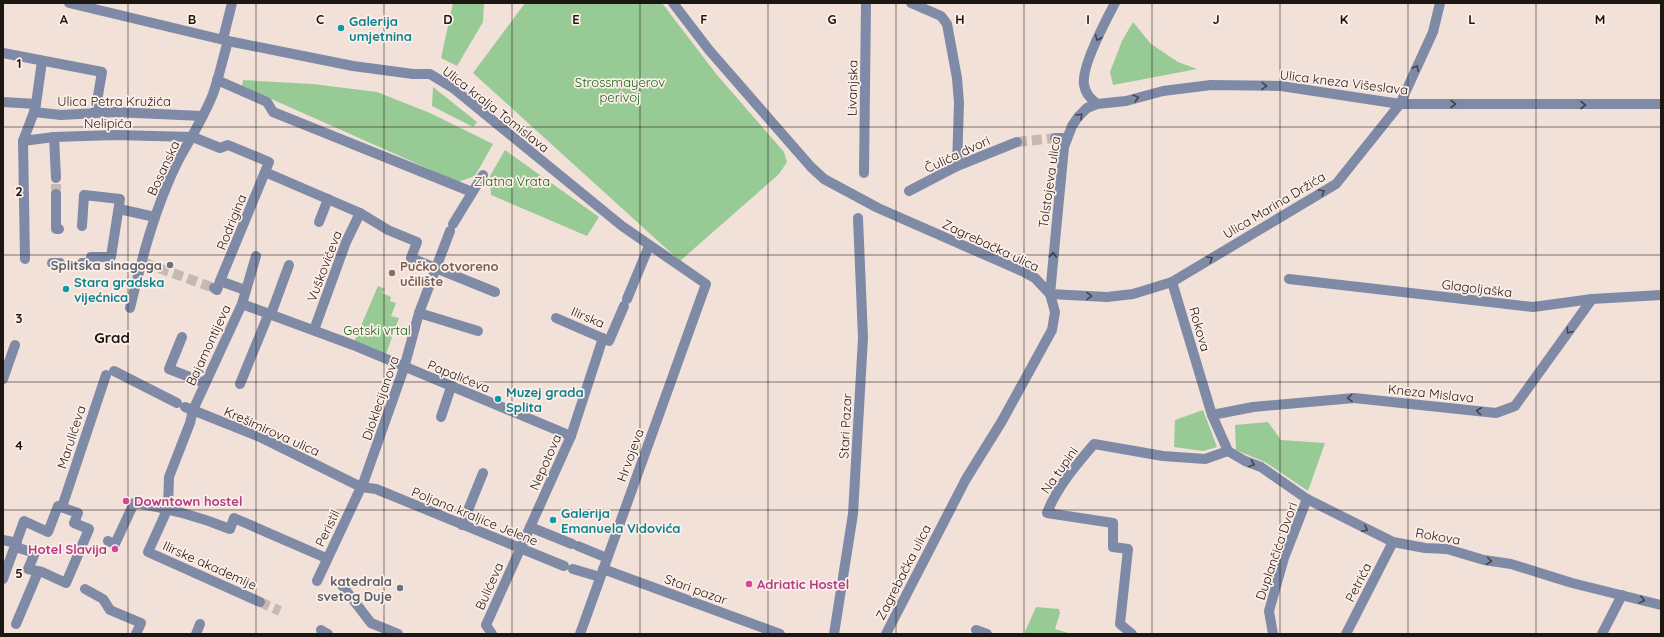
<svg xmlns="http://www.w3.org/2000/svg" width="1664" height="637" font-family="Quicksand,sans-serif">
  <style>
    .green { fill: #97ca95 }
    .lines { fill: none; stroke-linecap: round; stroke-linejoin: round }
    .minor-tunnel { stroke: #c7b9b2; stroke-width: 10; stroke-dasharray: 10 5; stroke-linecap: butt }
    .minor { stroke: #7f8aa6; stroke-width: 10 }
    .oneway { stroke: #44454e }
    .grid { fill: none; stroke: #1d1714; stroke-width: 1; stroke-opacity: 0.55 }
    .culture-dot { fill: #0f9aa8; stroke: #fdefe8; stroke-width: 1.5 }
    .worship-dot { fill: #6b7280; stroke: #fdefe8; stroke-width: 1.5 }
    .education-dot { fill: #8d6e63; stroke: #fdefe8; stroke-width: 1.5 }
    .hotel-dot { fill: #d1479c; stroke: #fdefe8; stroke-width: 1.5 }
    .labels { text-anchor: middle; stroke-width: 3.5; stroke-linejoin: round; paint-order: stroke }
    .culture-label { font-size: 13px; font-weight: bold; fill: #0d838f; stroke: #fdefe8; text-anchor: start }
    .park-label { font-size: 13px; fill: #15601a; stroke: #fdefe8 }
    .street-label { font-size: 13px; fill: #1d1714; stroke: #fdefe8 }
    .worship-label { font-size: 13px; font-weight: bold; fill: #5b616d; stroke: #fdefe8; text-anchor: end }
    .education-label { font-size: 13px; font-weight: bold; fill: #785e54; stroke: #fdefe8; text-anchor: start }
    .hotel-label { font-size: 13px; font-weight: bold; fill: #b23c85; stroke: #fdefe8; text-anchor: start }
    .quarter-label { font-size: 15px; font-weight: bold; fill: #1d1714; stroke: #fdefe8 }
    .grid-label { font-size: 13px; text-anchor: middle; font-weight: bold; fill: #1d1714; stroke: #fdefe8; stroke-width: 3.5; stroke-linejoin: round; paint-order: stroke }
  </style>
  <rect width="100%" height="100%" fill="#f2e1d9"/>
  <g class="green">
    <path d="M453,3h31l-1,19 -26,44 -16,-8z"/>
    <path d="M525,3h137l55,72 67,77 3,10 -8,12 -99,87 -207,-188z"/>
    <path d="M1133,22l18,22 27,18 19,7 -84,16 -3,-13 12,-31z"/>
    <path d="M243,80l70,4 64,8 53,21 63,31 -18,32 -17,6 -216,-96z"/>
    <path d="M433,87l44,35 -4,5 -41,-21z"/>
    <path d="M505,150l94,67 -12,19 -96,-41 -1,-19z"/>
    <path d="M378,286l7,3 -3,4 9,4 -1,4 6,2 -5,13 8,2 -14,39 -31,-15z"/>
    <path d="M1203,410l14,37 -14,4 -29,-4 1,-27z"/>
    <path d="M1268,422l13,18 44,3 -17,48 -43,-29 -29,-12 -1,-25z"/>
    <path d="M1036,607l23,2 1,4 -5,16 17,5h-48z"/>
  </g>
  <g class="lines">
    <g class="minor-tunnel">
      <path d="M1017,142l38,-4"/>
      <path d="M56,194v-16"/>
      <path d="M145,263l69,25"/>
      <path d="M260,602l20,9"/>
    </g>
    <g class="minor">
      <path d="M69,3l159,38 125,25 60,8h17l23,14 169,138 84,58 -126,350"/>
      <path d="M673,3l36,47 102,117 13,12 54,29 146,64 11,6 15,16 5,18 -3,18 -50,91 -36,58 -80,155"/>
      <path d="M911,3l30,13 6,8 10,54 2,25 -2,63"/>
      <path d="M223,39l9,-36"/>
      <path d="M3,53l99,19 -7,41"/>
      <path d="M217,80l50,22 6,10 199,80"/>
      <path d="M3,102l33,2 6,-43"/>
      <path d="M36,104l-2,8 27,3 54,-3 87,4"/>
      <path d="M1097,104c-7,-6 -12,-11 -13,-20 -3,-17 23,-66 31,-81"/>
      <path d="M54,137l2,41"/>
      <path d="M1055,138h12"/>
      <path d="M23,141l31,-4 61,-2 78,2 27,11 8,-3 41,17 -4,10 95,41 28,17 29,12 -6,16 84,34"/>
      <path d="M864,173l2,-170"/>
      <path d="M909,191l48,-25 60,-24"/>
      <path d="M56,194v35h3"/>
      <path d="M119,209l36,8"/>
      <path d="M319,222l9,-23"/>
      <path d="M453,224l30,-49"/>
      <path d="M82,226l2,-31 36,4 -9,58h-20l-1,6h-8"/>
      <path d="M256,256l-14,48 -49,106 -3,13 -21,54 -1,31 -20,44 112,50"/>
      <path d="M25,259l-2,-118 11,-29"/>
      <path d="M52,263h8"/>
      <path d="M1289,279l244,28 59,-8 69,-4"/>
      <path d="M220,281l45,-109"/>
      <path d="M1172,282l40,133 16,36 17,10 16,6 46,32 86,43 32,6 22,1 37,11 27,4 61,19 89,22"/>
      <path d="M214,288l3,2 3,-9 25,9"/>
      <path d="M1050,294l14,-147 8,-21 6,-9 9,-9 10,-4 29,-3 37,-10 48,-6 70,1 119,18h261"/>
      <path d="M1050,294l57,3 26,-3 39,-12 164,-98 64,-80 33,-72 7,-29"/>
      <path d="M627,299l22,-53"/>
      <path d="M242,304l111,41 218,91"/>
      <path d="M130,308c12,-50 25,-101 48,-147 12,-22 26,-44 35,-67 6,-17 10,-36 15,-53"/>
      <path d="M419,313l59,18"/>
      <path d="M271,314l18,-49"/>
      <path d="M556,318l53,23 15,-35"/>
      <path d="M314,330l32,-88 14,-29"/>
      <path d="M182,337l-13,32 36,14"/>
      <path d="M114,371l63,32"/>
      <path d="M3,379l12,-34"/>
      <path d="M240,384l29,-71"/>
      <path d="M185,407l75,30 101,50 15,2 188,77"/>
      <path d="M1212,415l41,-8 101,-9 142,15 19,-7 77,-107"/>
      <path d="M441,417l10,-30"/>
      <path d="M62,507l44,-132"/>
      <path d="M462,525l21,-52"/>
      <path d="M530,527l42,17"/>
      <path d="M3,540l14,3"/>
      <path d="M108,541l7,3 19,-41c34,5 64,13 96,26l4,-11 92,40"/>
      <path d="M578,546l29,12"/>
      <path d="M573,569l27,8"/>
      <path d="M603,569l177,65"/>
      <path d="M3,579l21,-58 24,11 10,-26 20,7 -4,10 15,6 -23,54 -24,-11 -14,-3 7,-16 -20,-6 2,-4"/>
      <path d="M317,581l47,-100 40,-113 15,-55 31,-82"/>
      <path d="M341,584l30,39 27,11"/>
      <path d="M85,589l18,10 7,11 31,13 -5,11"/>
      <path d="M16,624l22,-52"/>
      <path d="M321,630l7,4"/>
      <path d="M976,630l11,4"/>
      <path d="M196,634l4,-10"/>
      <path d="M492,634l-6,-9 85,-189 32,-98"/>
      <path d="M834,634l19,-120 10,-176 -5,-120"/>
      <path d="M1132,634l-12,-10 8,-75 -15,-2v-24l-66,-10c10,-26 29,-48 47,-69l69,12 42,3 23,-8"/>
      <path d="M1273,634l-4,-23 15,-53 23,-59"/>
      <path d="M1346,634l47,-92"/>
      <path d="M1602,634l20,-39"/>
    </g>
  </g>
  <defs><path id="oneway-chevron" d="M-2-3.5L2.5 0L-2 3.5" fill="none" stroke-width="1.6" stroke-linecap="round" stroke-linejoin="round"/></defs>
  <g class="oneway">
    <use href="#oneway-chevron" transform="translate(1098 38) rotate(112)"/>
    <use href="#oneway-chevron" transform="translate(1416 68) rotate(-65)"/>
    <use href="#oneway-chevron" transform="translate(1264 86) rotate(2)"/>
    <use href="#oneway-chevron" transform="translate(1136 98) rotate(-15)"/>
    <use href="#oneway-chevron" transform="translate(1453 104)"/>
    <use href="#oneway-chevron" transform="translate(1583 105)"/>
    <use href="#oneway-chevron" transform="translate(1080 116) rotate(-47)"/>
    <use href="#oneway-chevron" transform="translate(1322 192) rotate(-31)"/>
    <use href="#oneway-chevron" transform="translate(1053 255) rotate(-86)"/>
    <use href="#oneway-chevron" transform="translate(1210 259) rotate(-31)"/>
    <use href="#oneway-chevron" transform="translate(1089 296) rotate(1)"/>
    <use href="#oneway-chevron" transform="translate(1569 331) rotate(126)"/>
    <use href="#oneway-chevron" transform="translate(1350 398) rotate(177)"/>
    <use href="#oneway-chevron" transform="translate(1479 411) rotate(-174)"/>
    <use href="#oneway-chevron" transform="translate(1252 464) rotate(20)"/>
    <use href="#oneway-chevron" transform="translate(1365 529) rotate(25)"/>
    <use href="#oneway-chevron" transform="translate(1489 561) rotate(8)"/>
    <use href="#oneway-chevron" transform="translate(1642 600) rotate(13)"/>
  </g>
  <path class="grid" d="M128,3v631M256,3v631M384,3v631M512,3v631M640,3v631M768,3v631M896,3v631M1024,3v631M1152,3v631M1280,3v631M1408,3v631M1536,3v631M3,127h1658M3,255h1658M3,382h1658M3,510h1658"/>
  <g class="culture-dot">
    <circle cx="341" cy="28" r="4"/>
    <circle cx="66" cy="289" r="4"/>
    <circle cx="498" cy="399" r="4"/>
    <circle cx="553" cy="520" r="4"/>
  </g>
  <g class="worship-dot">
    <circle cx="170" cy="265" r="4"/>
    <circle cx="400" cy="588" r="4"/>
  </g>
  <circle class="education-dot" cx="392" cy="273" r="4"/>
  <g class="hotel-dot">
    <circle cx="126" cy="501" r="4"/>
    <circle cx="115" cy="549" r="4"/>
    <circle cx="749" cy="584" r="4"/>
  </g>
  <g class="labels">
    <g class="culture-label">
      <text x="349" y="26">Galerija<tspan x="349" dy="15">umjetnina</tspan></text>
      <text x="74" y="287">Stara gradska<tspan x="74" dy="15">vijećnica</tspan></text>
      <text x="506" y="397">Muzej grada<tspan x="506" dy="15">Splita</tspan></text>
      <text x="561" y="518">Galerija<tspan x="561" dy="15">Emanuela Vidovića</tspan></text>
    </g>
    <g class="park-label">
      <text x="620" y="87">Strossmayerov<tspan x="620" dy="15">perivoj</tspan></text>
      <text x="512" y="186">Zlatna Vrata</text>
      <text x="377" y="335">Getski vrtal</text>
    </g>
    <g class="street-label">
      <text transform="translate(1344 82) rotate(7)" y="5">Ulica kneza Višeslava</text>
      <text transform="translate(852 88) rotate(-89)" y="5">Livanjska</text>
      <text x="114" y="106">Ulica Petra Kružića</text>
      <text transform="translate(496 109) rotate(38)" y="5">Ulica kralja Tomislava</text>
      <text x="108" y="128">Nelipića</text>
      <text transform="translate(957 154) rotate(-25)" y="5">Čulića dvori</text>
      <text transform="translate(163 168) rotate(-65)" y="5">Bosanska</text>
      <text transform="translate(1049 182) rotate(-82)" y="5">Tolstojeva ulica</text>
      <text transform="translate(1274 205) rotate(-31)" y="5">Ulica Marina Držića</text>
      <text transform="translate(231 222) rotate(-68)" y="5">Rodrigina</text>
      <text transform="translate(991 245) rotate(25)" y="5">Zagrebačka ulica</text>
      <text transform="translate(324 266) rotate(-69)" y="5">Vuškovićeva</text>
      <text transform="translate(1477 288) rotate(7)" y="5">Glagoljaška</text>
      <text transform="translate(588 317) rotate(23)" y="5">Ilirska</text>
      <text transform="translate(1200 329) rotate(74)" y="5">Rokova</text>
      <text transform="translate(208 345) rotate(-65)" y="5">Bajamontijeva</text>
      <text transform="translate(459 376) rotate(22)" y="5">Papalićeva</text>
      <text transform="translate(1431 393) rotate(6)" y="5">Kneza Mislava</text>
      <text transform="translate(380 398) rotate(-71)" y="5">Dioklecijanova</text>
      <text transform="translate(845 426) rotate(-87)" y="5">Stari Pazar</text>
      <text transform="translate(272 431) rotate(24)" y="5">Krešimirova ulica</text>
      <text transform="translate(71 437) rotate(-72)" y="5">Marulićeva</text>
      <text transform="translate(630 455) rotate(-70)" y="5">Hrvojeva</text>
      <text transform="translate(545 462) rotate(-66)" y="5">Nepotova</text>
      <text transform="translate(1059 470) rotate(-55)" y="5">Na tupini</text>
      <text transform="translate(475 516) rotate(22)" y="5">Poljana kraljice Jelene</text>
      <text transform="translate(327 528) rotate(-64)" y="5">Peristil</text>
      <text transform="translate(1438 536) rotate(10)" y="5">Rokova</text>
      <text transform="translate(1276 551) rotate(-71)" y="5">Duplančića Dvori</text>
      <text transform="translate(210 565) rotate(24)" y="5">Ilirske akademije</text>
      <text transform="translate(903 572) rotate(-63)" y="5">Zagrebačka ulica</text>
      <text transform="translate(1358 582) rotate(-63)" y="5">Petrića</text>
      <text transform="translate(489 586) rotate(-66)" y="5">Bulićeva</text>
      <text transform="translate(696 589) rotate(20)" y="5">Stari pazar</text>
    </g>
    <g class="worship-label">
      <text x="162" y="270">Splitska sinagoga</text>
      <text x="392" y="586">katedrala<tspan x="392" dy="15">svetog Duje</tspan></text>
    </g>
    <g class="education-label">
      <text x="400" y="271">Pučko otvoreno<tspan x="400" dy="15">učilište</tspan></text>
    </g>
    <g class="hotel-label">
      <text x="134" y="506">Downtown hostel</text>
      <text x="107" y="554" text-anchor="end">Hotel Slavija</text>
      <text x="757" y="589">Adriatic Hostel</text>
    </g>
    <g class="quarter-label">
      <text x="112" y="343">Grad</text>
    </g>
  </g>
  <g class="grid-label">
    <text x="64" y="24">A</text>
    <text x="192" y="24">B</text>
    <text x="320" y="24">C</text>
    <text x="448" y="24">D</text>
    <text x="576" y="24">E</text>
    <text x="704" y="24">F</text>
    <text x="832" y="24">G</text>
    <text x="960" y="24">H</text>
    <text x="1088" y="24">I</text>
    <text x="1216" y="24">J</text>
    <text x="1344" y="24">K</text>
    <text x="1472" y="24">L</text>
    <text x="1600" y="24">M</text>
    <text x="19" y="68">1</text>
    <text x="19" y="196">2</text>
    <text x="19" y="323">3</text>
    <text x="19" y="450">4</text>
    <text x="19" y="578">5</text>
  </g>
  <rect width="1664" height="637" fill="none" stroke="#1d1714" stroke-width="8"/>
</svg>
